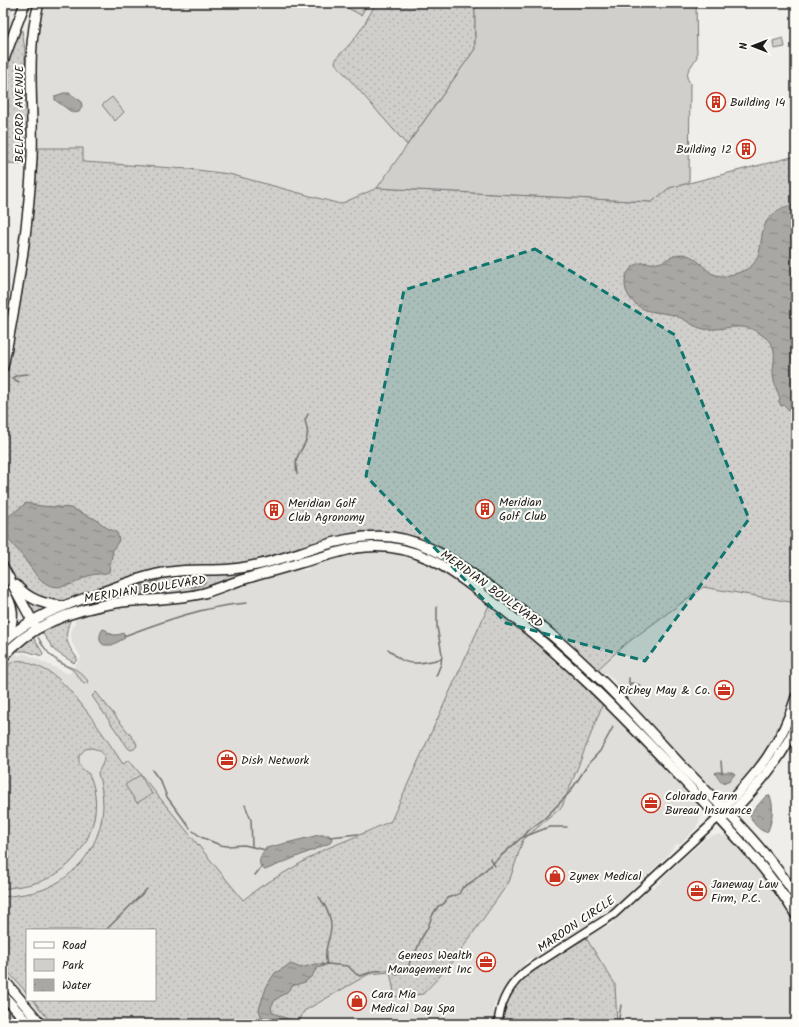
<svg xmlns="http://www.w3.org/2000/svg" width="799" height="1027" font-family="Kalam,sans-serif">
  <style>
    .built { fill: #e0deda }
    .grass { fill: url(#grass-dots); stroke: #767674 }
    .green { fill: #d0cfcc; stroke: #767674 }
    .water { fill: url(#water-ripples); stroke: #706f6d }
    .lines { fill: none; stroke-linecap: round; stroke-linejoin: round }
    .stream { stroke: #706f6d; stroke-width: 1.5 }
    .minor-casing { stroke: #1c1c1c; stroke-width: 10 }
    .major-casing { stroke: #1c1c1c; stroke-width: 12 }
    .minor { stroke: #fdfcf7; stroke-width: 7 }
    .major { stroke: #fdfcf7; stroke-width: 9 }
    .marked { fill: #0f766e; fill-opacity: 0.2; stroke: #0f766e; stroke-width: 3; stroke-dasharray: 8 5; stroke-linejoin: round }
    .labels { text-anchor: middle; stroke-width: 4; stroke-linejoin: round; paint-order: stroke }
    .poi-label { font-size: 12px; fill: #1c1c1c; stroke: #fdfcf7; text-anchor: start }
    .street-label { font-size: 12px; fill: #1c1c1c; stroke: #fdfcf7 }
  </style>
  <defs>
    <pattern id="grass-dots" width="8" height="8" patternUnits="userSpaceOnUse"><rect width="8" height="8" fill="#d0cfcc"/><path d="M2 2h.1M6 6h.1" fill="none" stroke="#b2b1af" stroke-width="1.8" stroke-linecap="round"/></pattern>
    <pattern id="water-ripples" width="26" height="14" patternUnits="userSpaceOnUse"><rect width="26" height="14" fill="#a8a7a3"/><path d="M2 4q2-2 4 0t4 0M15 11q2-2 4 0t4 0" fill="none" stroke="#888784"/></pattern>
  </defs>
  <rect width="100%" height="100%" fill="#f0eeea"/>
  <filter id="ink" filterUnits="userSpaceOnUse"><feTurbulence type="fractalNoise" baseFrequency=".025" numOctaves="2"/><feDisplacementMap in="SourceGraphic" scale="8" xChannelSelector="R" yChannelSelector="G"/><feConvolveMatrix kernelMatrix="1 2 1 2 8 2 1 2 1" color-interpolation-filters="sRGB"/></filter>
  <g filter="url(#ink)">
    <g class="built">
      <path d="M3,3h16l-6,5 -3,9 4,5 -11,32z"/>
      <path d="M43,3h432v46l-98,139 -37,16 -112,-30 -39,-5 -106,-7v-13l-48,-1 -1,-53 3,-64 3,-2 2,-10 -2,-2z"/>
      <path d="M796,523v163l-3,9 -10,29 -22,37 -26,29 -6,2 -2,-2 -2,2h-3l-3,-2 -2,3 -4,-2 -79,-81 1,-2 -18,-19 -2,-8 -9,-8 -4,1 -6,-3 27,-25 80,-59z"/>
      <path d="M362,551h33l37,13 23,15v3l7,5h4l24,16 -99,218 -34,15 -34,14 -63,37 -41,31 -64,12h-128v70h126l-11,24h-97l-42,-50v-312l8,-7 5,-2 2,2h4v-2l4,1 43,20 12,-17 -9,-14 -1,-8 1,-6 3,-6 -1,-2 7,-7 200,-42 1,3 11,-5h15l1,-3 4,-3 12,-1 -1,-3z"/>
      <path d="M3,593l7,28 -7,16z"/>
      <path d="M604,701l96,102 2,6 -3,2 2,2v4l-5,11 -16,16h-4l-11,14 -53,52h-5l-12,7 -1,6 -58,37 -5,-2 -6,4 -1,5 -13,12 -12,21 -4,2 -2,8 2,5 -1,9h-196l6,-13 65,-37 21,-2 6,25 27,-3 29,-31 57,-81 14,-42 39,-33z"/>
      <path d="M721,834l3,3 1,-3 6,3 20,21 45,63v103h-294l2,-12 4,-12 7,-13 9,-10 78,-50 3,1 8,-5 2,-4 36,-31 4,-1 6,-5 2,-5 42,-38 5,-3z"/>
    </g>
    <g class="grass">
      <path d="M338,3h30l-7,12z"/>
      <path d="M376,3h99v46l-68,96 -72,-82c1,-7 9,-12 13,-17 12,-13 20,-28 28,-43z"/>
      <path d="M19,29l3,1 3,20v28l3,13 1,73 -26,-1v-94z"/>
      <path d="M35,148h48v14l106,7 40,5 111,30 37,-16 275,14 17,-14 127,-32v447l-93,-16 -80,59 -27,25 -141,-113 -63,-23 -148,30 -49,2 -130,36 -19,-1 -27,-17 -16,-24v-182l5,-24z"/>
      <path d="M364,540l28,1 26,5 40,22 3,4 -34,-18 -89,-6z"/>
      <path d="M290,560v2l-92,29 -115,17v-3l25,-12 47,-15z"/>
      <path d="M472,581l31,19 64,52 -1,2 -22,-16z"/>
      <path d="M25,599h1l20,9 -13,8z"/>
      <path d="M490,603l5,3 -1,2 17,13 1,-1 92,81 -42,106 -39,33 -14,42 -57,81 -29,31 -28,3 -5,-25 -21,2 -65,37 -6,13h-246l-19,-24h122v-70h-128v63l-17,-19 -7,-12v-65c13,-2 27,-3 39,-7 35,-13 60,-46 61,-84 0,-11 -2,-22 -5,-33 5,-11 13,-20 -6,-25l-7,1 -6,7c-1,10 3,13 10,18 18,37 -3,85 -38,103 -15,8 -32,9 -48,12v-218c5,-7 11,-12 21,-10 10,4 22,8 31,15 25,21 49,60 68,88l6,-4 114,140 17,-13 63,-37 34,-14 34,-15z"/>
      <path d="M71,618c-7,18 -6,24 6,40v2l-3,3 -19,-12 -14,-20z"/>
      <path d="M33,637l10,16 -1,3 -16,-5h-11l4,-6z"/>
      <path d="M38,637c6,9 11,19 21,24 14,9 17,5 29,20l-1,2 -3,1 -11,-14 -15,-8 -8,-7 -9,-11z"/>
      <path d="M96,692l40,50 1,4 -3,3 -3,1 -3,-2 -36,-52z"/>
      <path d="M609,695h1l63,67 -61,-61z"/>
      <path d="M768,865c11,11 28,28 28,44l-30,-42z"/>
      <path d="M586,938l29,46 2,40h-115c2,-33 22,-47 47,-63 13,-8 25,-16 37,-23z"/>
      <path d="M3,1004l18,20h-18z"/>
    </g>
    <g class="green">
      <path d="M475,3h221l1,54 -9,14 -1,7 3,5 -1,100 -20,5 -17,14 -275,-14 98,-139z"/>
      <path d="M783,38l2,9 -11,2 -1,-8z"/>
      <path d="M112,97l12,15 -9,9 -13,-16z"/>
      <path d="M140,775l12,19 -15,9 -12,-18z"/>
    </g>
    <g class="water">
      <path d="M64,93h5l12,8 1,5 -3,6 -6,1 -18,-13v-4z"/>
      <path d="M796,205v212l-12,-12 -3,1 -2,-5 1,-3c-3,-7 -6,-14 -7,-23 0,-18 7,-27 -11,-40 -19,-15 -37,-4 -58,-6 -11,-2 -18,-10 -28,-13 -8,-3 -18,-3 -27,-5 -12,-3 -24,-14 -24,-28 0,-9 5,-15 12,-19 7,-3 14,0 21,-1 11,-2 17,-12 29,-8 10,3 16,12 24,18 10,6 26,1 36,-4 23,-14 5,-41 29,-57 7,-5 12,-7 20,-7z"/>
      <path d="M26,503l15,3 30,2 26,12 10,8 9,4 2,4 1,4 -6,10 -4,22c-6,3 -14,1 -21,4 -5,2 -10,6 -16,8 -30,11 -37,-13 -52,-31 -8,-10 -19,-19 -17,-32z"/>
      <path d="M200,577l4,2 1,4 -10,4h-4l-2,-5h-5l-6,4 -3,-2 2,-4 15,1 1,2 5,-1v-4z"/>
      <path d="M155,581h5v6l-8,8 -11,-2 -3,-4 3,-4h8z"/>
      <path d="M103,629l3,1c6,6 9,6 18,3l1,5 -13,7h-8c-6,-3 -5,-11 -1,-16z"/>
      <path d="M717,772h15l3,2 -5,6 -7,3 -3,-2 -5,-8z"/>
      <path d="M769,795c6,9 3,26 -1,36l-3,1c-7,-3 -14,-10 -15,-18l16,-18z"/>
      <path d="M319,835h10l3,4 -2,4 -65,27c-10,-5 -4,-16 1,-22z"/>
      <path d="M291,964l10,4 14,-4h8l1,2 -7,2 -5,8 -7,6 -13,4 -5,6 -12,8 -4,7 1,5c8,5 18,6 24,12h-30l-5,-8 -2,-7 8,-24 8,-12z"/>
    </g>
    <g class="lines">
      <g class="stream">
        <path d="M19,382l-7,-4 6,-3 10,-1"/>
        <path d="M297,474c-4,-23 6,-20 10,-37 2,-6 -1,-11 -2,-17l3,-6"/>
        <path d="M124,636c40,-15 81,-30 123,-33"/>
        <path d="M388,649c4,3 8,8 12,10 12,8 29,2 41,0"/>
        <path d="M436,676l5,-12 1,-10 -5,-27v-20"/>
        <path d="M629,684v-6"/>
        <path d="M629,687l2,-4 9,2"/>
        <path d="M721,761l1,12"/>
        <path d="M152,770l9,12 6,15 23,31"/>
        <path d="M245,805l6,15 1,26"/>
        <path d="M193,831l8,6 19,8 7,1 17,-1 22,5"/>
        <path d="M524,836l5,-6 16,-12 25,-26 19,-29 11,-12 13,-24"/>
        <path d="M330,837l28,-3"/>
        <path d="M490,859l5,7"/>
        <path d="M255,875l7,-9"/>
        <path d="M319,897c7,9 13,20 12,32 -2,12 -8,24 -4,35"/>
        <path d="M106,930l41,-41"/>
        <path d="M322,965l6,-1 20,2 8,8 4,2 14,-5 20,-1 1,4 2,1 11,-6 2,-8 5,-7 6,-15 6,-10 6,-15 5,-8c5,-1 8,-3 9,-8l12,-4 3,-6 11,-7 48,-43 28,-11h18"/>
        <path d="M618,1024l3,-19"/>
      </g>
      <g class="minor-casing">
        <path id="minor" d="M498,1024c2,-25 14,-44 35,-58l81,-52 104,-96"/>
      </g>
      <g class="major-casing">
        <g id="major">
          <path d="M3,62l22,-59"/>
          <path d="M3,367c14,-69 26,-140 29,-210 2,-52 -7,-104 7,-154"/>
          <path d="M3,567l31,57"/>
          <path d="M16,585c12,14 27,19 45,21"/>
          <path d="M3,589c11,18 12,27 5,48"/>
          <path d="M3,642c29,-27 66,-38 102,-51 22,-8 42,-16 65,-19 20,-3 41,-1 62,-3 54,-5 105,-38 160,-32 38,5 67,27 97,49 41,29 78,61 114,96 27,27 53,56 79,84 40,41 83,82 114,130"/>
          <path d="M3,657c29,-34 76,-49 119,-55 28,-3 55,-2 82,-9 13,-4 25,-9 37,-13 20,-6 40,-11 59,-17 19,-5 37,-11 56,-15 25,-4 51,0 74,11 21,10 43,28 62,42 72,54 133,117 194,182 39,42 80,82 110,132"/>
          <path d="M720,813l3,-5c34,-33 59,-64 73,-111"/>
          <path d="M723,816l6,-1c27,-27 51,-54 67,-89"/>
          <path d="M3,979l38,45"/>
          <path d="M3,995l26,29"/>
        </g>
      </g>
      <use href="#minor" class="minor"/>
      <use href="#major" class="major"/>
    </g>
  </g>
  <path class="marked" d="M535,249l140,86 74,184 -104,142 -139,-38 -140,-147 38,-186z"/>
  <defs>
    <g id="building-ring" transform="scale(1)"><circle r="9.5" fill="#fdfcf7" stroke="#c8321e" stroke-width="1.5"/><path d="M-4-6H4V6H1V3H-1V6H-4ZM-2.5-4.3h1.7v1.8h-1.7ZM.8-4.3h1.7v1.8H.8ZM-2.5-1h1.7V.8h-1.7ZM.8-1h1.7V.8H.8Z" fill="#c8321e"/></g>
    <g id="office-ring" transform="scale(1)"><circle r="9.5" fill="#fdfcf7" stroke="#c8321e" stroke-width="1.5"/><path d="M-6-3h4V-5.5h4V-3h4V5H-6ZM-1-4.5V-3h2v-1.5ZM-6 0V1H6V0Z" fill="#c8321e"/></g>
    <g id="shop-ring" transform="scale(1)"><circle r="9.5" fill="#fdfcf7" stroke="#c8321e" stroke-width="1.5"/><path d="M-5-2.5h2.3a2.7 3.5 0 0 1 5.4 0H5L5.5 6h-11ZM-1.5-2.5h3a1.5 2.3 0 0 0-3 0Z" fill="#c8321e"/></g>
  </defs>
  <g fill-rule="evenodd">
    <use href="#building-ring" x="716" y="102"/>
    <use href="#building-ring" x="746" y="149"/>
    <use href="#building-ring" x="485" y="509"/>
    <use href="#building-ring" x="274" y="510"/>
    <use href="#office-ring" x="724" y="690"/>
    <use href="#office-ring" x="227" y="760"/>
    <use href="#office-ring" x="651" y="803"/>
    <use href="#shop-ring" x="555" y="876"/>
    <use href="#office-ring" x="697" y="891"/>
    <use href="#office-ring" x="486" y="962"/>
    <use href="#shop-ring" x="357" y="1001"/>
  </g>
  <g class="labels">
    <g class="poi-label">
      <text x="730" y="106">Building 14</text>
      <text x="732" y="153" text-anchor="end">Building 12</text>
      <text x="499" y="506">Meridian<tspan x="499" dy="14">Golf Club</tspan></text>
      <text x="288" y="507">Meridian Golf<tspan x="288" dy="14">Club Agronomy</tspan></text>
      <text x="710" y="694" text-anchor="end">Richey May &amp; Co.</text>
      <text x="241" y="764">Dish Network</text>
      <text x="665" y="800">Colorado Farm<tspan x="665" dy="14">Bureau Insurance</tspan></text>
      <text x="569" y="880">Zynex Medical</text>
      <text x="711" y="888">Janeway Law<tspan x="711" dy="14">Firm, P.C.</tspan></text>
      <text x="472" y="959" text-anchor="end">Geneos Wealth<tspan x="472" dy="14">Management Inc</tspan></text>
      <text x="371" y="998">Cara Mia<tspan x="371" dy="14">Medical Day Spa</tspan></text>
    </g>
    <g class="street-label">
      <text transform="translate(19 114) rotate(-90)" y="4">BELFORD AVENUE</text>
      <text transform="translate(145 589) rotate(-9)" y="4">MERIDIAN BOULEVARD</text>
      <text transform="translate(492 589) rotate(36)" y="4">MERIDIAN BOULEVARD</text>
      <text transform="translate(576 924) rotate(-34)" y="4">MAROON CIRCLE</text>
    </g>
  </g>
  <rect width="799" height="1027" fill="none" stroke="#fdfcf7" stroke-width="16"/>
  <rect x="8" y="8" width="783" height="1011" fill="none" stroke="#1c1c1c" stroke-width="1.5" filter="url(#ink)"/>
  <rect x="26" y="929" width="130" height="72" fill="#fdfcf7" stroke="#a3a29f"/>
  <rect x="34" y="942" width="20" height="6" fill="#fdfcf7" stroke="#a3a29f"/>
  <text x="62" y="949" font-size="12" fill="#1c1c1c">Road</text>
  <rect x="34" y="959" width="20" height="12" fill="#d0cfcc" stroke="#a3a29f"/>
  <text x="62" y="969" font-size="12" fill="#1c1c1c">Park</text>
  <rect x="34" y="979" width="20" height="12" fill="url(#water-ripples)" stroke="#a3a29f"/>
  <text x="62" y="989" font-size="12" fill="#1c1c1c">Water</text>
  <g transform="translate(753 46) rotate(270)" stroke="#fdfcf7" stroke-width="3" paint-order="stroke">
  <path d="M0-3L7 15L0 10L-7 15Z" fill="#1c1c1c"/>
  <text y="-6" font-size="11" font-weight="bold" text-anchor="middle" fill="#1c1c1c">N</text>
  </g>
</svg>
